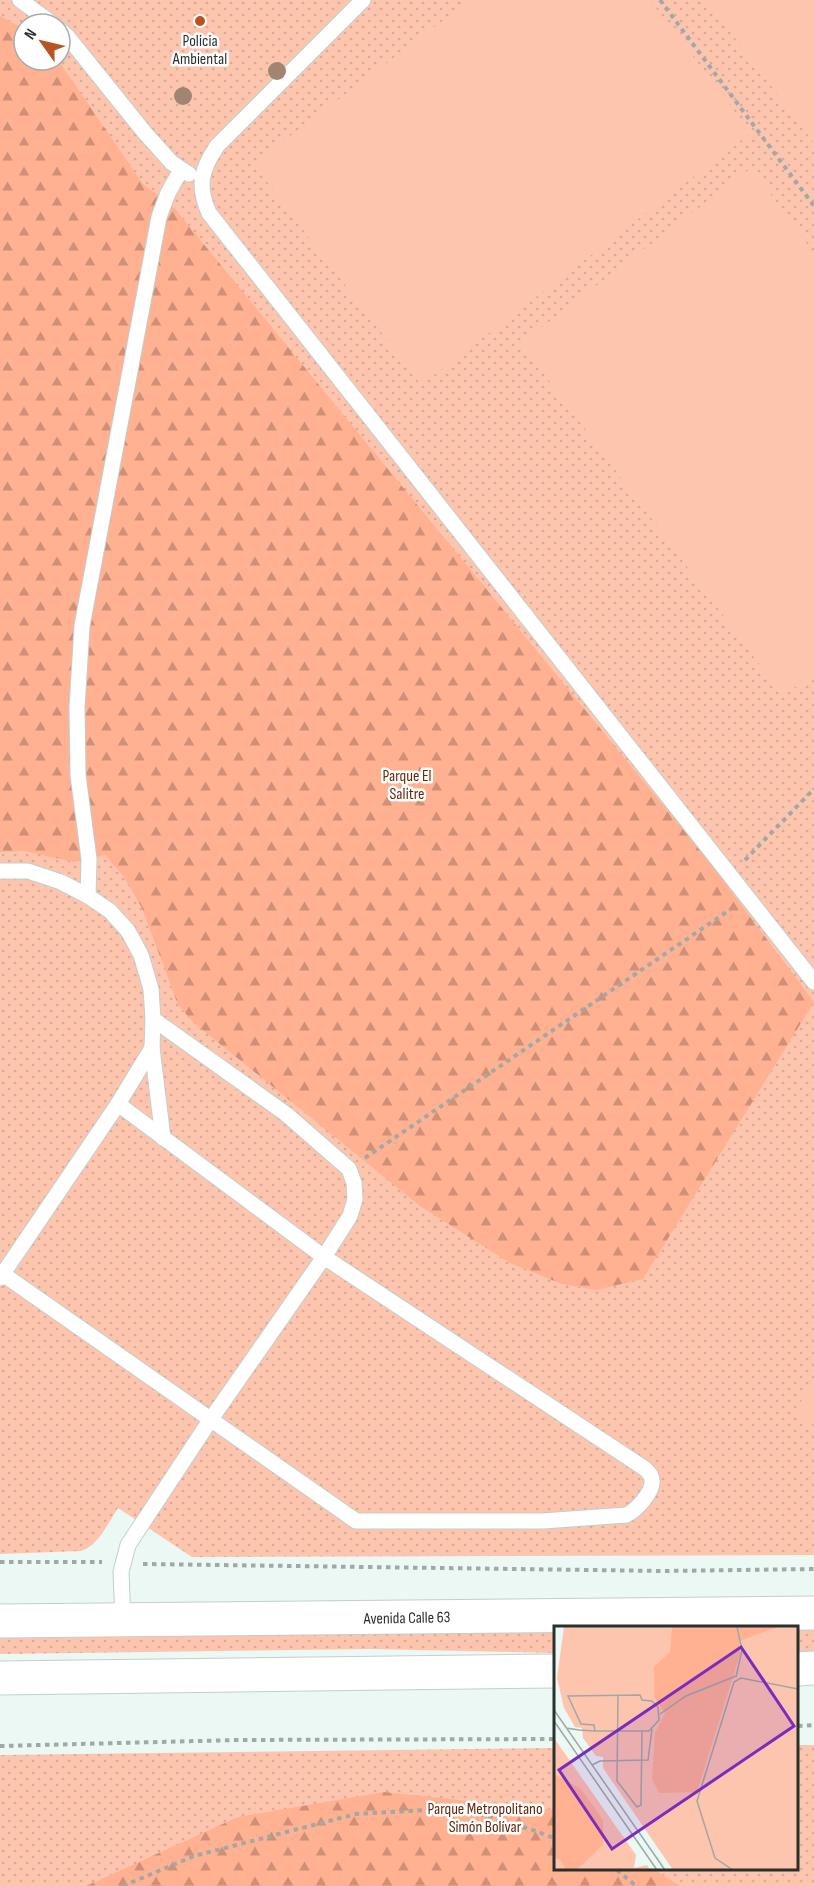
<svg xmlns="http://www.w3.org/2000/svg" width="814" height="1886" font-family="'Sofia Sans Condensed',sans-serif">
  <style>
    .green { fill: url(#green-dots); fill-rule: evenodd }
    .forest { fill: url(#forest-firs) }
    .pitch { fill: #fec5ae }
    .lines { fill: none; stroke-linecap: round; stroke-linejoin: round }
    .lane-casing { stroke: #c3cfcb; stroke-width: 17 }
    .secondary-casing { stroke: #c3cfcb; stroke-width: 35 }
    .path { stroke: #a0a9a6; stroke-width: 4; stroke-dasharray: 4.5 4.5; stroke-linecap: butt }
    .lane { stroke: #fff; stroke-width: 15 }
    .secondary { stroke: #fff; stroke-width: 33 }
    .tree { fill: #a08573 }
    .poi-dot { fill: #b85323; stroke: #fff; stroke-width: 2 }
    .labels { text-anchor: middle; stroke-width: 5; stroke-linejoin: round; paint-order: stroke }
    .poi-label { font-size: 16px; fill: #2b302e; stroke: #fff }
    .park-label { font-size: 16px; fill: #63270a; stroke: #fff }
    .street-label { font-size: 16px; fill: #2b302e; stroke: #fff }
    .inset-road { fill: none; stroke: #9ea8a5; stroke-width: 1.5 }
    .view { fill: #7b2cbf; fill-opacity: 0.15; stroke: #7b2cbf; stroke-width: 3 }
    .inset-edge { fill: none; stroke: #2b302e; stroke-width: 3 }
  </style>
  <defs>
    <pattern id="green-dots" width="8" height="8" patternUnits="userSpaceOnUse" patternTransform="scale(1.5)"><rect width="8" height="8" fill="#fec5ae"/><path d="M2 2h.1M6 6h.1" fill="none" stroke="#daaa96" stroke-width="1.8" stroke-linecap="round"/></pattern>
    <pattern id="forest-firs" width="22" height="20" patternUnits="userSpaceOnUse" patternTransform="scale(1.5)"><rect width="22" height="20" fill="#ffb191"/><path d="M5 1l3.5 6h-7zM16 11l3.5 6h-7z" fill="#cf9077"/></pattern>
  </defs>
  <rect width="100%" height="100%" fill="#ebf8f4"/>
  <g class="green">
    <path d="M0,0h814v1555l-622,2 -74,-49c-10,15 -19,37 -37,43l-81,3zM24,24h36v36h-36z"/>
    <rect x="798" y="1629" width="16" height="26"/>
    <path d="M556,1632v21l-186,-4 -370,5v-16z"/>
    <path d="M798,1745h16v141h-814v-131l556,-7v122h242z"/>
  </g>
  <g class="forest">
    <path d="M0,16l24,13v31h34l85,124 32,25 529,646 110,147 -171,277 -47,11 -34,-6 -52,-21 -90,-57 -226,-183 -16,-18 -36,-97 -18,-31 -19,-22 -31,7 -50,-11 -24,1z"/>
    <path d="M384,1792l172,18v60h99l25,16h-594l152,-69z"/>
  </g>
  <g class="pitch">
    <path d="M470,0h180l101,133 -330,252 -168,-221z"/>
    <path d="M706,0h108v143z"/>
    <path d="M751,168l63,85v420l-31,23 -262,-353z"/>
    <path d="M814,1381v44l-20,-13z"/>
  </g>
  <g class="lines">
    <g class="lane-casing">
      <g id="lane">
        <path d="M20,0l33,24"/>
        <path d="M363,0l-146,146c-16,24 -20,40 -8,67l605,769"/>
        <path d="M60,30l7,6 78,97 27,30 17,11"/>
        <path d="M0,871h28l33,11 27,14 22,15 18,20 13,24 10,34 2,30 -1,29 -34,56 -118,174"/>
        <path d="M88,896l1,-37 -11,-84 -1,-68 5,-81 77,-409 9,-24 13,-23"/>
        <path d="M152,1048l11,90"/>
        <path d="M0,1272l356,249h187l83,-6c10,-4 27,-23 26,-34 0,-5 -4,-10 -8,-13l-320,-211 -206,-153"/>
        <path d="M123,1620l-2,-48 7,-27 83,-126 113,-162 26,-41 5,-17 -1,-16 -5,-14 -63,-55 -133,-95"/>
      </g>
    </g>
    <g class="secondary-casing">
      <g id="secondary">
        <path d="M0,1621l814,-8"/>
        <path d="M798,1669l16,-1"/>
        <path d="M0,1678l556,-7"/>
      </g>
    </g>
    <g class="path">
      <path d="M660,0l154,206"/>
      <path d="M745,860l69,-71"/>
      <path d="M365,1158l366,-249"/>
      <path d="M0,1562h102"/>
      <path d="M143,1564l521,7 150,-2"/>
      <path d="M798,1726l16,-1"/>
      <path d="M0,1746l238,-6 318,-1"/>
      <path d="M617,1870l19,16"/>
      <path d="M123,1886l71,-30 162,-42 103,-6 77,23 20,8"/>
    </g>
    <use href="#lane" class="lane"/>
    <use href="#secondary" class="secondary"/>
  </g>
  <g class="tree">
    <circle cx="277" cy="71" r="9"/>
    <circle cx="183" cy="96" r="9"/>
  </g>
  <circle class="poi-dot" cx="200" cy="21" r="6"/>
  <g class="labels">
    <g class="poi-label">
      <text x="200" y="46">Policia<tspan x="200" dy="18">Ambiental</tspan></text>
    </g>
    <g class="park-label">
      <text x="407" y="781">Parque El<tspan x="407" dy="18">Salitre</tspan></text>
      <text x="485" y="1814">Parque Metropolitano<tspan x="485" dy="18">Simón Bolívar</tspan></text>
    </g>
    <g class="street-label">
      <text transform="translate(407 1617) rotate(-1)" y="6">Avenida Calle 63</text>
    </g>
  </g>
  <g transform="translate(554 1626)">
    <rect width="244" height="244" fill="#ebf8f4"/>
    <path d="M10,1h234v243h-125l-70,-102v-11l-7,-1 -13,-18 -1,-10 -7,-1 -11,-19 -7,-30zM0,112l82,117 -2,13 13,-3 3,5h-96z" fill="#fec5ae"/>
    <path d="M118,1h106l-39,14 1,13 -43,138 -38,1 -7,-14 3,-46 10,-20 -11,-16v-30l16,-15zM0,148l27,15 22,31v25l-27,25h-10l-6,-10 -6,-2z" fill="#ffb191"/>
    <path d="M223,1h21v12l-16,2z" fill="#fec5ae"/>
    <path d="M187,57l46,15 -10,31 -46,-16zM241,65l3,1v52l-19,-7zM188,94l32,11 -18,48 -31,-10zM227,146l17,6v21l-7,23 -24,-8zM183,178l11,5 10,29 -6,11 -12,-6 -9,-29zM184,181l8,4 9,28 -4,7 -8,-4 -10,-28zM139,234h20v10h-20z" fill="#fec5ae" fill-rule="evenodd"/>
    <path class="inset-road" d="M182,51l6,-27 -5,-23M64,69l-1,86 20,26 4,-2 1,-74M0,84l111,160M106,88l26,-18 50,-20M0,95l103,149M12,102l13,2 16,1h54l10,-11 -1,-13 -6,-6 -10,-1 -2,-5 -72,1 13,28 13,1 1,6M38,139l8,-4 48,-1 4,-31M179,244l-18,-12 -18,-57 37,-119 7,-4 57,11"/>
    <path class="view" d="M187,21l53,79 -182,123 -53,-79z"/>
    <rect width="244" height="244" class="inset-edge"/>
  </g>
  <g transform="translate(42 42) rotate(304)"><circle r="28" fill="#ffffff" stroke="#aaacab" stroke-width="1.5"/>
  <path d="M0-4.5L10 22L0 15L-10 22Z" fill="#b85323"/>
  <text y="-9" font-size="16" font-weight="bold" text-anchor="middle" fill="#2b302e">N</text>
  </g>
</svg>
